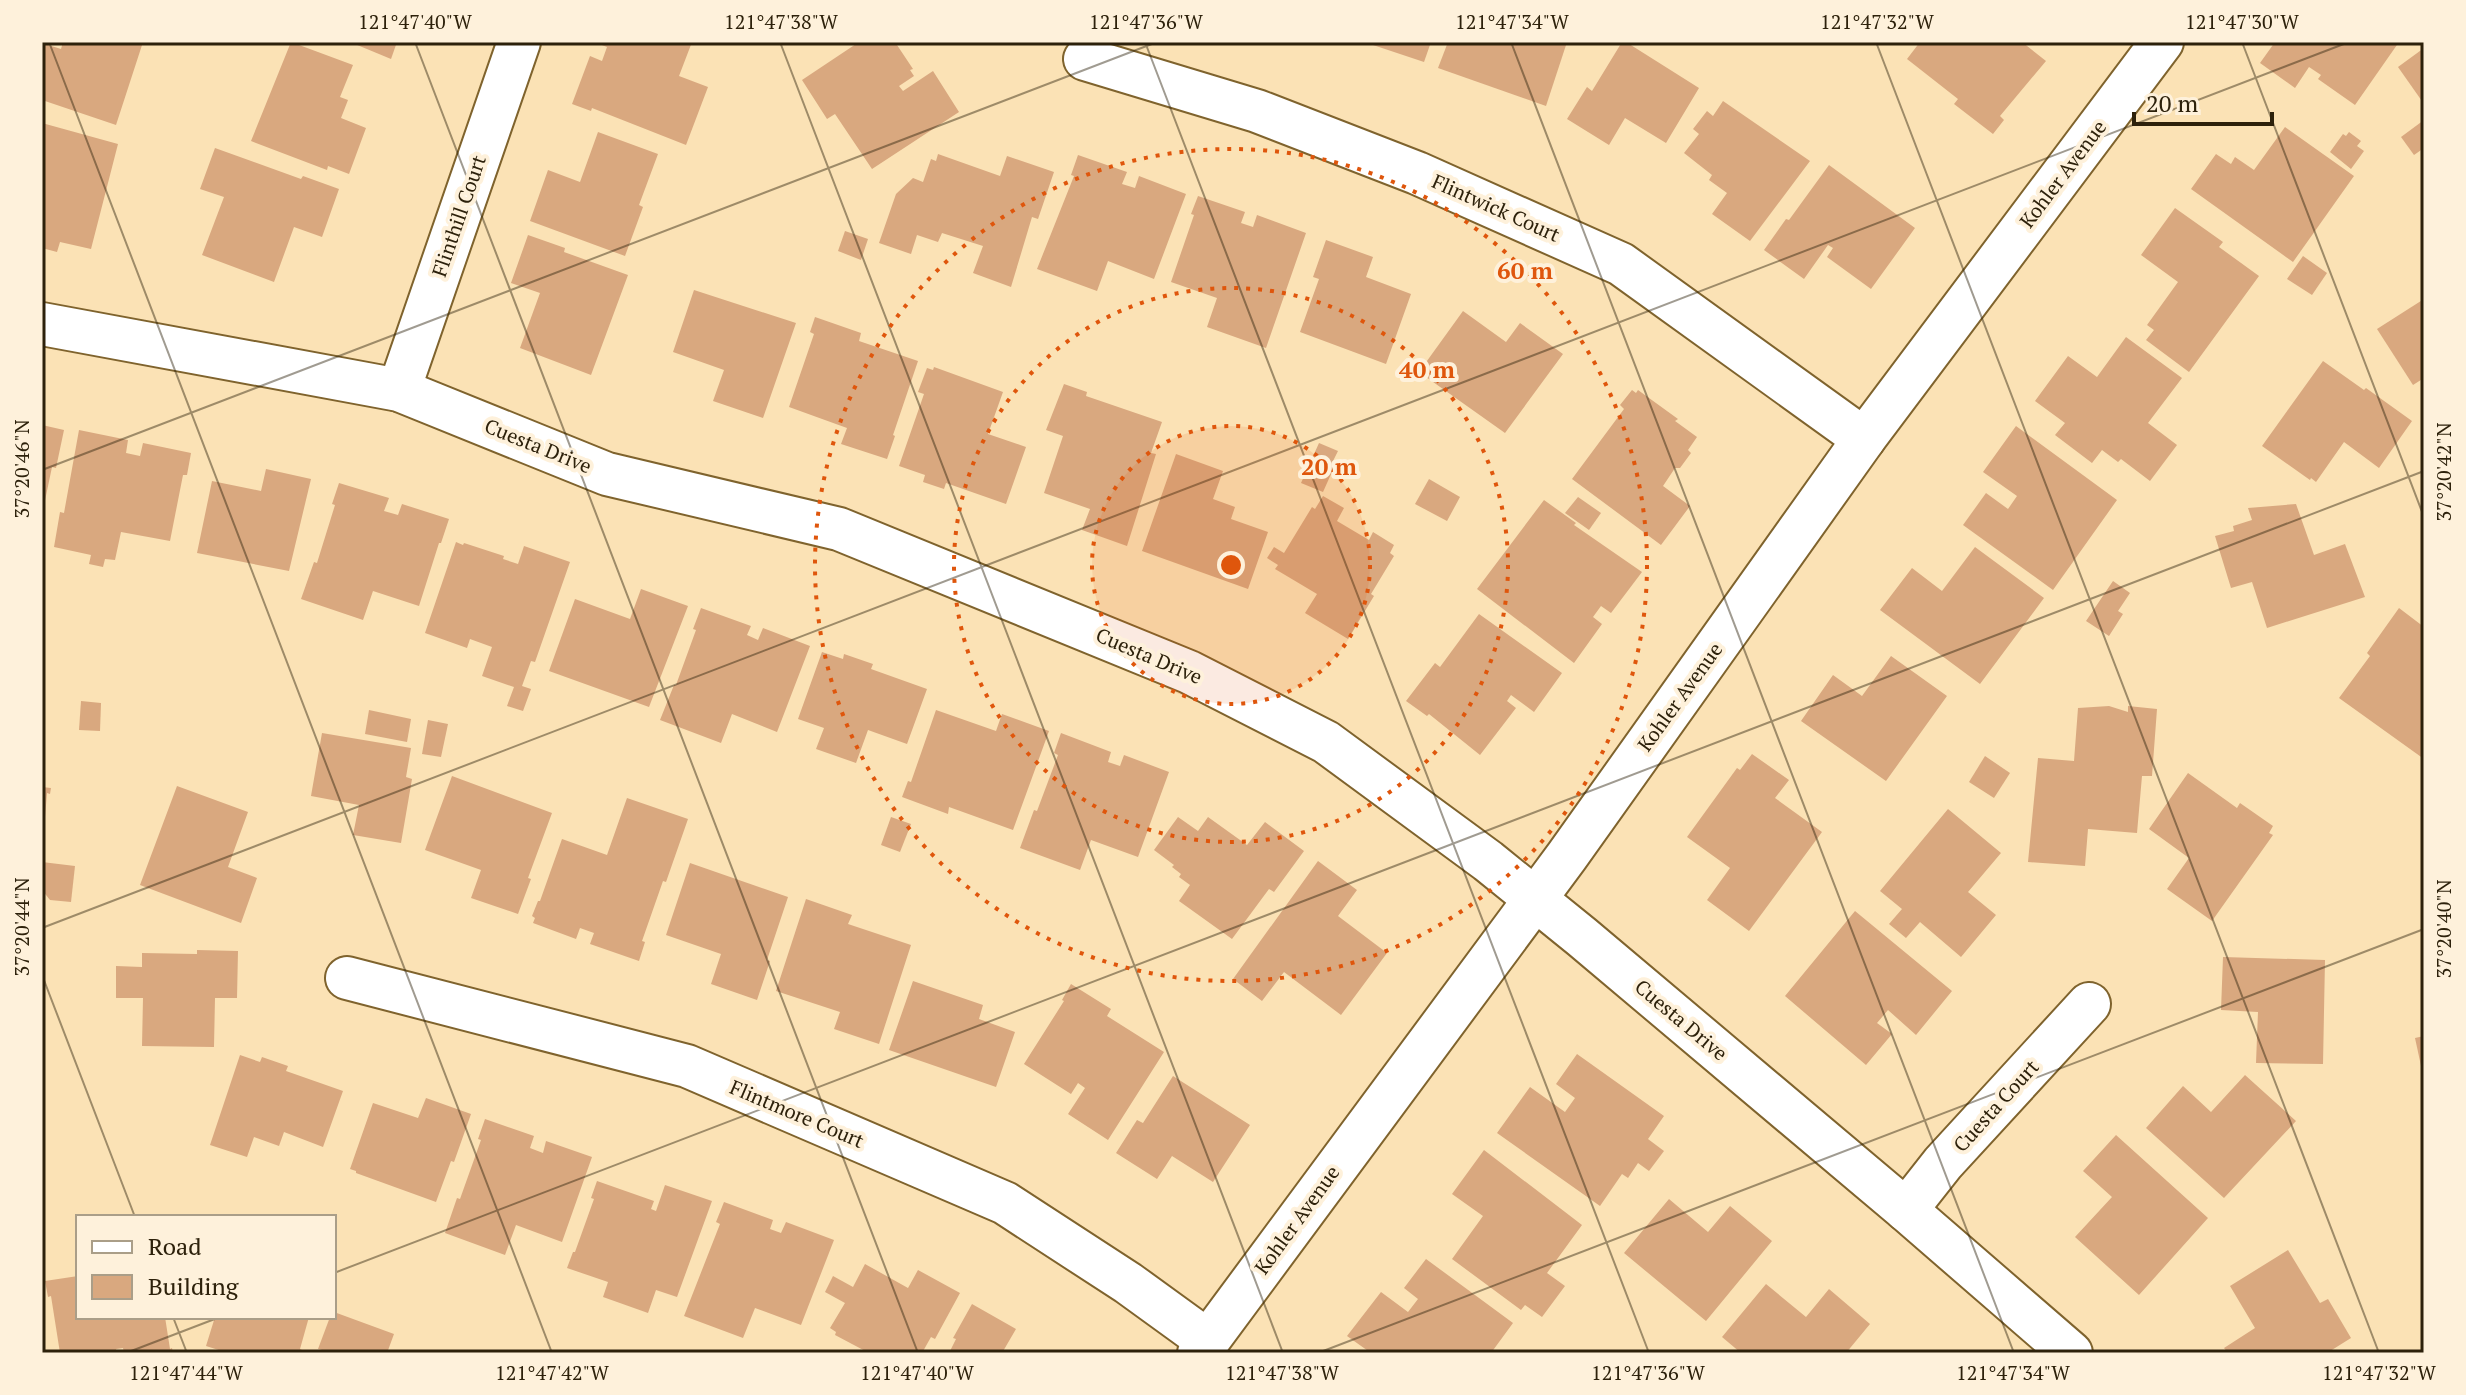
<svg xmlns="http://www.w3.org/2000/svg" width="2466" height="1395" font-family="'PT Serif',serif">
  <style>
    .building { fill: #d9a87f }
    .lines { fill: none; stroke-linecap: round; stroke-linejoin: round }
    .street-casing { stroke: #7f632d; stroke-width: 46 }
    .street { stroke: #fff; stroke-width: 42 }
    .ticks { fill: none; stroke: #2d210b; stroke-width: 2; stroke-opacity: 0.45 }
    .ring { fill: none; stroke: #df560c; stroke-width: 4; stroke-dasharray: 4 8 }
    .labels { text-anchor: middle; stroke-width: 8; stroke-linejoin: round; paint-order: stroke }
    .street-label { font-size: 20px; fill: #2d210b; stroke: #fef1db }
    .centre { fill: #df560c; stroke: #fef1db; stroke-width: 4 }
    .ring-label { font-size: 24px; text-anchor: middle; font-weight: bold; fill: #df560c; stroke: #fef1db; stroke-width: 8; stroke-linejoin: round; paint-order: stroke }
    .neatline { fill: none; stroke: #2d210b; stroke-width: 3 }
    .ticks-label { font-size: 20px; text-anchor: middle; fill: #2d210b }
  </style>
  <rect width="100%" height="100%" fill="#fbe2b5"/>
  <g class="building">
    <path d="M63,42h80l-27,83 -74,-25v-57l19,6z"/>
    <path d="M291,42l62,23 -13,32 8,3 -7,18 25,10 -17,46 -21,-8 -1,4 -76,-29z"/>
    <path d="M350,42h47l-6,17z"/>
    <path d="M594,42h98l-13,34 29,11 -22,58 -94,-37 -1,3 -19,-7 18,-48 12,5 5,-14z"/>
    <path d="M859,42h36l18,27 -3,1 4,6 -15,10 4,5 30,-20 26,41 -87,57 -37,-55 -8,5 -25,-39z"/>
    <path d="M1374,42h57l-7,20 -51,-17z"/>
    <path d="M1448,42h119l-21,64 -108,-38z"/>
    <path d="M1622,42h4l73,46 -33,55 -41,-25 -16,27 -42,-26 20,-32 5,4z"/>
    <path d="M1920,42h102l24,19 -46,55 4,4 -11,14 -39,-30 4,-5 -51,-40z"/>
    <path d="M2275,42h124l-44,63 -37,-26 3,-4 -12,-8 -14,21 -35,-25z"/>
    <path d="M2424,48v56l-26,-37z"/>
    <path d="M1723,101l87,60 -60,80 -38,-27 15,-21 -18,-13 3,-5 -28,-22 15,-19 -6,-5 14,-18 6,5z"/>
    <path d="M2424,120v28l-10,7 -13,-18z"/>
    <path d="M42,123l76,21 -27,105 -31,-7 -3,10 -15,-4z"/>
    <path d="M2285,127l69,49 -61,86 -102,-73 25,-35 15,10 4,-7 19,13z"/>
    <path d="M598,132l60,22 -19,51 4,2 -18,49 -95,-35 18,-51 32,12z"/>
    <path d="M2349,132l12,9 -4,5 7,5 -13,18 -21,-17 13,-18 3,2z"/>
    <path d="M215,148l86,31 2,-3 36,13 -17,48 -28,-10 -20,55 -72,-27 22,-58 -24,-8z"/>
    <path d="M938,154l62,22 7,-20 47,16 -16,47 -6,-2 -21,70 -38,-14 10,-27 -41,-13 -4,9 -21,-7 -6,19 -32,-11 17,-49 17,-16 10,4 8,-23 5,2z"/>
    <path d="M1078,155l49,17 -5,12 13,4 4,-12 47,18 -32,85 -46,-18 -11,30 -60,-22 37,-93 -3,-1z"/>
    <path d="M1829,165l86,63 -44,61 -44,-32 6,-9 -5,-3 -24,34 -40,-29 22,-31 3,1z"/>
    <path d="M1198,196l47,16 -4,11 12,4 4,-12 49,18 -40,115 -59,-21 10,-29 -46,-16 23,-67 -3,-1z"/>
    <path d="M2175,208l48,34 -4,5 40,29 -70,96 -43,-32 8,-10 -7,-5 31,-43 -37,-27z"/>
    <path d="M845,231l23,8 -7,21 -23,-9z"/>
    <path d="M528,235l37,13 -1,4 64,23 -37,100 -71,-27 20,-55 -29,-10z"/>
    <path d="M1326,240l47,17 -7,20 45,17 -25,70 -86,-32 19,-53 -6,-2z"/>
    <path d="M2303,256l24,17 -15,22 -25,-16z"/>
    <path d="M694,290l102,33 -33,95 -50,-17 11,-31 -51,-18z"/>
    <path d="M2424,299v79l-11,7 -36,-56z"/>
    <path d="M1463,311l43,31 14,-19 43,31 -58,79 -86,-61z"/>
    <path d="M815,317l46,16 -2,8 59,20 -25,74 2,1 -8,23 -46,-15 6,-16 -58,-21 25,-73 -4,-2z"/>
    <path d="M2126,337l56,41 -34,45 29,22 -27,36 -29,-22 -3,3 -16,-12 -10,13 -37,-28 10,-12 -30,-22 33,-45 29,21z"/>
    <path d="M2323,361l41,29 2,-2 46,33 -33,47 -35,-26 -28,40 -5,-4 -1,2 -48,-34z"/>
    <path d="M934,367l69,25 -15,42 38,13 -20,57 -60,-21 -2,6 -21,-7 2,-7 -26,-9 25,-72 -6,-2 9,-24 6,2z"/>
    <path d="M1064,384l23,8 -1,4 76,26 -11,31 5,1 -29,92 -45,-16 8,-21 -46,-16 19,-57 -17,-6z"/>
    <path d="M1632,390l4,3 2,-3 40,29 -3,2 22,16 -9,13 3,3 -11,15h-5l-12,18 27,20 -29,39 -89,-66 52,-70 -4,-4z"/>
    <path d="M42,425l22,5 -8,38 -4,-1 -9,43z"/>
    <path d="M2016,426l101,74 -64,90 -90,-65 23,-32 22,16 9,-13 -34,-24z"/>
    <path d="M79,430l49,10 -2,13 14,3 3,-13 48,10 -4,22h-4l-13,66 -49,-9 -6,28 -10,-1 -2,8 -14,-3 2,-9 -37,-8 6,-35 4,1z"/>
    <path d="M1319,443l19,8 -5,10 3,2 -13,29 -22,-9z"/>
    <path d="M1176,454l47,17 -10,28 22,8 -4,12 37,13 -20,57 -106,-38z"/>
    <path d="M266,469l45,10 -22,92 -92,-18 15,-72 49,10z"/>
    <path d="M1429,479l31,18 -13,24 -32,-17z"/>
    <path d="M339,483l50,15 -5,13 14,4 4,-11 47,15 -8,24h-2l-20,63 -46,-15 -10,29 -62,-21 13,-37 3,1 18,-58 -3,-1z"/>
    <path d="M1323,496l21,12 -7,13 32,19 4,-8 21,13 -4,8 4,3 -23,38 3,2 -26,43 -43,-26 12,-19 -42,-25 3,-4 -11,-7 7,-11 10,6 28,-46 3,2z"/>
    <path d="M1578,497l23,16 -12,17 -24,-17z"/>
    <path d="M1544,500l32,23 -2,2 68,47 -31,41 -10,-7 -8,11 9,7 -28,39 -97,-74z"/>
    <path d="M2296,504l18,51 31,-11 20,53 -98,31 -15,-46 -21,6 -16,-52 19,-5 -1,-5 19,-6 -4,-12z"/>
    <path d="M456,542l7,3 1,-2 40,13 -1,3 15,5 6,-18 46,16 -35,100 -4,-1 -9,25 9,3 -8,22 -16,-5 7,-19 -32,-11 10,-29 -22,-8 -3,9 -42,-15z"/>
    <path d="M1975,547l69,51 -64,86 -100,-74 32,-42 30,23z"/>
    <path d="M2113,581l17,12 -12,18 5,3 -14,22 -23,-15z"/>
    <path d="M641,589l47,17 -39,101 -100,-36 26,-72 55,20z"/>
    <path d="M701,608l50,18 -4,9 11,5 5,-12 47,18 -33,86 -45,-18 -11,29 -61,-23 14,-35h2l20,-55 -3,-1z"/>
    <path d="M2399,608l25,19v132l-85,-61 31,-42 -3,-3z"/>
    <path d="M1479,614l83,59 -28,39 -23,-17 -4,6 9,7 -36,47 -51,-41 -2,2 -21,-15 29,-38 5,4z"/>
    <path d="M822,652l21,7 1,-5 29,10 -2,5 56,20 -20,55 -39,-14 -12,33 -40,-14 8,-21 -26,-9z"/>
    <path d="M1891,656l56,40 -61,85 -85,-60 32,-46 29,21z"/>
    <path d="M81,701l20,2 -1,28 -21,-1z"/>
    <path d="M2109,706l19,6v-6l29,3 -5,67h-10l-5,57 -49,-4 -3,37 -57,-4 10,-104 36,3 4,-53z"/>
    <path d="M369,710l42,9 -4,23 -42,-8z"/>
    <path d="M936,710l60,21 6,-17 47,17 -36,99 -64,-23 -1,7 -46,-17 6,-16 3,1z"/>
    <path d="M428,720l20,4 -7,33 -19,-3z"/>
    <path d="M322,733l89,15 -5,29 6,2 -11,64 -48,-8 6,-30 -48,-9z"/>
    <path d="M1061,733l50,19 -3,10 12,4 4,-11 45,17 -31,85 -47,-17 -11,30 -60,-22 14,-38 3,1 21,-56 -4,-2z"/>
    <path d="M1752,754l37,26 -14,18 47,34 -73,99 -42,-31 23,-32 -43,-31 50,-69 3,2z"/>
    <path d="M1985,756l25,17 -16,25 -25,-16z"/>
    <path d="M2188,773l49,35 3,-5 33,23 -4,7 4,2 -61,86 -45,-32 22,-31 -40,-29z"/>
    <path d="M452,776l100,37 -24,65 3,1 -13,35 -47,-16 10,-28 -56,-20z"/>
    <path d="M177,786l71,26 -20,55 29,11 -16,45 -101,-38z"/>
    <path d="M42,787l9,1 -1,6 -3,-1 -3,36h-2z"/>
    <path d="M627,798l61,21 -22,63 -3,-1 -21,60 3,1 -6,19 -49,-17 4,-11 -14,-5 -4,11 -43,-16 2,-5 -3,-2 6,-15h2l22,-62 45,16z"/>
    <path d="M1948,809l53,44 -33,39 28,23 -35,42 -41,-35 -14,16 -17,-14 13,-15 -22,-18z"/>
    <path d="M891,817l20,7 -11,28 -19,-7z"/>
    <path d="M1178,817l20,14 10,-14 39,28 18,-23 39,29 -30,41 -5,-3 -37,50 -53,-38 11,-16 -11,-8 2,-3 -9,-7 2,-2 -20,-15z"/>
    <path d="M1318,861l39,29 -19,26 49,37 -46,62 -57,-43 -22,29 -29,-22z"/>
    <path d="M42,862l33,4 -4,36 -21,-2 -8,-10z"/>
    <path d="M690,863l98,34 -21,63 3,1 -13,39 -46,-16 10,-30 -55,-19z"/>
    <path d="M806,899l46,16 -4,9 63,21 -32,99 -45,-15 6,-17 -64,-21z"/>
    <path d="M1855,911l97,80 -36,44 -28,-25 -11,13 15,11 -26,31 -81,-69z"/>
    <path d="M197,950l41,1 -1,47h-22l-1,49 -72,-1 1,-48h-27v-32l26,1v-14l55,1z"/>
    <path d="M2223,957l102,3 -2,104 -67,-1 2,-51 -37,-2z"/>
    <path d="M913,981l70,24 -4,14 36,13 -19,55 -107,-37z"/>
    <path d="M1071,984l40,25 -4,7 57,36 -56,88 -40,-26 17,-26 -7,-5 -7,11 -47,-30 40,-63 -2,-1z"/>
    <path d="M2424,1036v39h-1l-8,-37z"/>
    <path d="M1577,1054l87,62 -16,23 16,12 -15,20 -11,-8 -10,15 -6,-4 -22,32 -103,-73 33,-46 35,25 10,-14 -19,-14z"/>
    <path d="M240,1055l20,7 2,-5 26,9 -2,5 57,20 -20,56 -39,-15 -5,14 -25,-9 -7,20 -37,-12z"/>
    <path d="M2245,1075l51,46 -72,77 -78,-70 37,-42 28,26z"/>
    <path d="M1173,1076l77,49 -37,57 -41,-26 -15,23 -41,-26 21,-33 6,3z"/>
    <path d="M426,1098l45,16 -17,48 -3,-1 -15,41 -80,-29v-2l-6,-2 23,-66 45,15z"/>
    <path d="M485,1119l49,17 -4,12 13,5 3,-12 46,16 -30,85 -46,-17 -11,30 -60,-22 12,-35 3,1 21,-59 -3,-1z"/>
    <path d="M2116,1135l92,83 -69,77 -64,-58 37,-40 -29,-26z"/>
    <path d="M1484,1150l98,75 -35,48 18,13 -23,31 -17,-12 -4,5 -69,-51 31,-43 -31,-22z"/>
    <path d="M597,1181l57,20 -3,8 5,2 9,-26 47,16 -35,96 -21,-7 -8,23 -45,-16 5,-15 -41,-14 6,-16h2l19,-53 -3,-1z"/>
    <path d="M1669,1199l39,33 22,-26 42,35 -66,80 -82,-68z"/>
    <path d="M724,1202l49,18 -3,9 11,4 5,-11 48,18 -33,85 -46,-17 -12,30 -59,-22 36,-92 -4,-2z"/>
    <path d="M2288,1250l32,53 8,-4 23,39 -24,15h-99l-4,-5 31,-20 -25,-42z"/>
    <path d="M1426,1259l87,64 -22,30h-120l-24,-17 34,-44 27,20 10,-13 -14,-11z"/>
    <path d="M865,1264l43,24 10,-18 42,23 -25,46 -4,-2 -9,16h-53l-34,-18 1,-3 -6,-4 15,-25 -20,-11 8,-16 20,11z"/>
    <path d="M78,1276v41h87l5,32 2,-1 1,5h-49l-1,-5 -7,1 1,4h-57l-9,-57 -3,1 -3,-16z"/>
    <path d="M1766,1284l40,33 23,-28 41,35 -24,29h-105l-19,-16z"/>
    <path d="M972,1304l44,25 -14,24h-53l7,-14 -3,-1z"/>
    <path d="M334,1312l60,22 -7,19h-66l1,-3 -4,-1 12,-32h4z"/>
    <path d="M215,1317h94l-9,32 2,1 -1,3h-73l-22,-7z"/>
  </g>
  <g class="lines">
    <g class="street-casing">
      <g id="street">
        <path d="M1085,59l172,52 160,62 204,91 243,175"/>
        <path d="M42,324l357,66 208,84 232,55 350,143 137,70 162,119 94,76 324,273 165,143"/>
        <path d="M399,390l120,-348"/>
        <path d="M347,978l340,88 318,137 123,80 80,58"/>
        <path d="M1906,1210l37,-47 146,-159"/>
        <path d="M1199,1353l368,-497 297,-417 298,-397"/>
      </g>
    </g>
    <use href="#street" class="street"/>
  </g>
  <path class="ticks" d="M49,42l503,1311M415,42l503,1311M780,42l503,1311M1145,42l504,1311M1511,42l503,1311M1876,42l503,1311M2242,42l182,475M42,470l1115,-428M42,928l2307,-886M42,975l93,242M334,1273l2090,-802M173,1317l14,36M126,1353l94,-36M1318,1353l1106,-424"/>
  <circle cx="1231" cy="565" r="139" fill="#df560c" fill-opacity=".12"/>
  <g class="ring">
    <circle cx="1231" cy="565" r="139"/>
    <circle cx="1231" cy="565" r="277"/>
    <circle cx="1231" cy="565" r="416"/>
  </g>
  <g class="labels">
    <g class="street-label">
      <text transform="translate(2063 174) rotate(-53)" y="7">Kohler Avenue</text>
      <text transform="translate(1496 208) rotate(24)" y="7">Flintwick Court</text>
      <text transform="translate(459 216) rotate(-71)" y="7">Flinthill Court</text>
      <text transform="translate(538 446) rotate(22)" y="7">Cuesta Drive</text>
      <text transform="translate(1149 656) rotate(23)" y="7">Cuesta Drive</text>
      <text transform="translate(1680 697) rotate(-54)" y="7">Kohler Avenue</text>
      <text transform="translate(1681 1020) rotate(40)" y="7">Cuesta Drive</text>
      <text transform="translate(1996 1106) rotate(-48)" y="7">Cuesta Court</text>
      <text transform="translate(797 1114) rotate(23)" y="7">Flintmore Court</text>
      <text transform="translate(1297 1220) rotate(-54)" y="7">Kohler Avenue</text>
    </g>
  </g>
  <circle cx="1231" cy="565" r="12" class="centre"/>
  <g class="ring-label">
    <text x="1525" y="279">60 m</text>
    <text x="1427" y="378">40 m</text>
    <text x="1329" y="475">20 m</text>
  </g>
  <rect width="2466" height="1395" fill="none" stroke="#fef1db" stroke-width="88"/>
  <rect x="76" y="1215" width="260" height="104" fill="#fef1db" stroke="#aa9e88" stroke-width="2"/>
  <rect x="92" y="1241" width="40" height="12" fill="#ffffff" stroke="#aa9e88" stroke-width="2"/>
  <text x="148" y="1255" font-size="24" fill="#2d210b">Road</text>
  <rect x="92" y="1275" width="40" height="24" fill="#d9a87f" stroke="#aa9e88" stroke-width="2"/>
  <text x="148" y="1295" font-size="24" fill="#2d210b">Building</text>
  <path d="M2134 112v12h138v-12" fill="none" stroke="#2d210b" stroke-width="4"/>
  <text x="2146" y="112" font-size="24" fill="#2d210b" stroke="#fef1db" stroke-width="6" paint-order="stroke">20 m</text>
  <rect x="44" y="44" width="2378" height="1307" class="neatline"/>
  <g class="ticks-label">
    <text x="415" y="29">121°47'40"W</text>
    <text x="781" y="29">121°47'38"W</text>
    <text x="1146" y="29">121°47'36"W</text>
    <text x="1512" y="29">121°47'34"W</text>
    <text x="1877" y="29">121°47'32"W</text>
    <text x="2242" y="29">121°47'30"W</text>
    <text transform="translate(22 469) rotate(-90)" y="7">37°20'46"N</text>
    <text transform="translate(2444 472) rotate(-90)" y="7">37°20'42"N</text>
    <text transform="translate(22 927) rotate(-90)" y="7">37°20'44"N</text>
    <text transform="translate(2444 929) rotate(-90)" y="7">37°20'40"N</text>
    <text x="186" y="1380">121°47'44"W</text>
    <text x="552" y="1380">121°47'42"W</text>
    <text x="917" y="1380">121°47'40"W</text>
    <text x="1282" y="1380">121°47'38"W</text>
    <text x="1648" y="1380">121°47'36"W</text>
    <text x="2013" y="1380">121°47'34"W</text>
    <text x="2379" y="1380">121°47'32"W</text>
  </g>
</svg>
